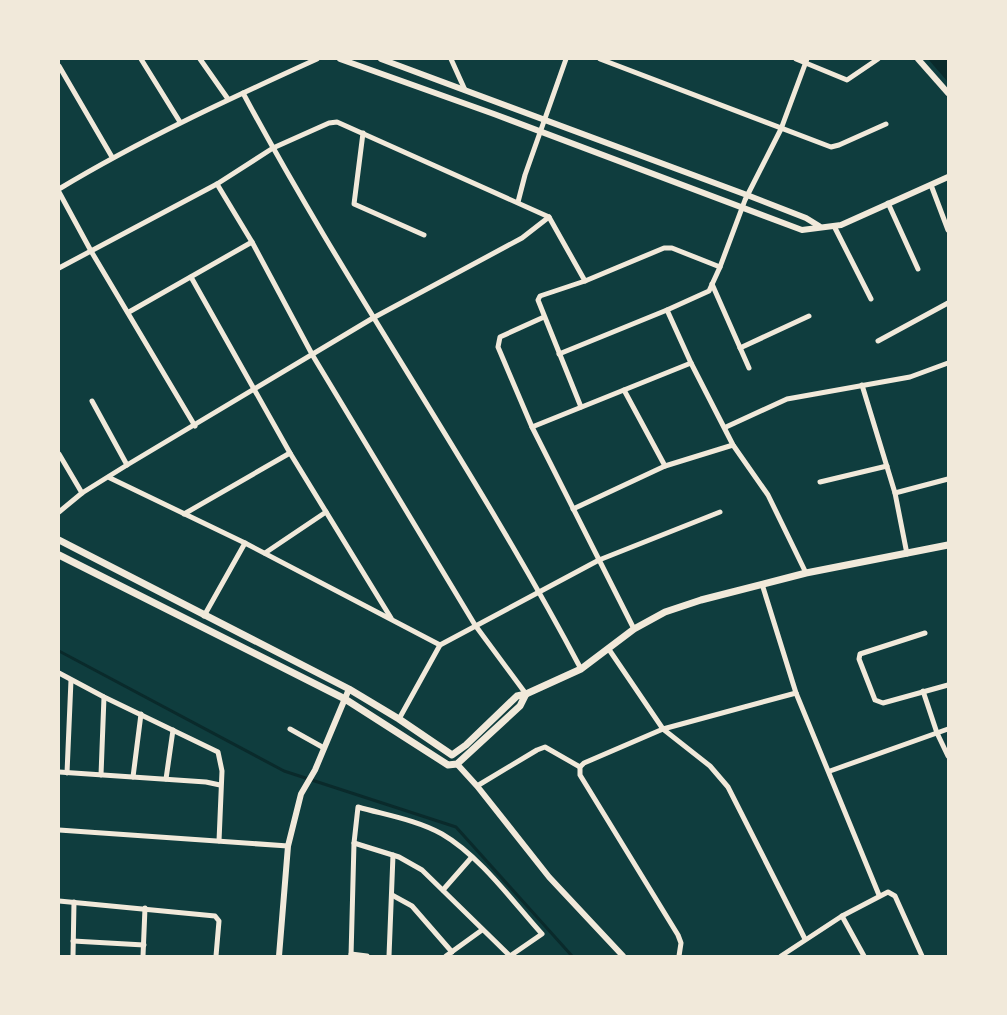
<svg xmlns="http://www.w3.org/2000/svg" width="1007" height="1015" font-family="'Archivo Narrow',sans-serif">
  <style>
    .water { fill: #0a2a2b }
    .lines { fill: none; stroke-linecap: round; stroke-linejoin: round }
    .stream { stroke: #0a2a2b; stroke-width: 3 }
    .minor { stroke: #f1e9da; stroke-width: 5 }
    .tertiary { stroke: #f1e9da; stroke-width: 6 }
    .secondary { stroke: #f1e9da; stroke-width: 7 }
  </style>
  <rect width="100%" height="100%" fill="#0f3d3e"/>
  <path class="water" d="M928,59h20v23z"/>
  <g class="lines">
    <path class="stream" d="M59,651l225,120 172,56 116,129"/>
    <g class="minor">
      <path d="M141,59l39,63"/>
      <path d="M200,59l28,40"/>
      <path d="M451,59l14,31"/>
      <path d="M600,59l231,88 8,-2 47,-21"/>
      <path d="M796,59l51,21 31,-21"/>
      <path d="M59,66l53,91"/>
      <path d="M243,93c105,196 234,379 338,576"/>
      <path d="M363,133l-9,71 70,31"/>
      <path d="M217,184l35,58 61,114 162,269 51,69"/>
      <path d="M931,185l17,45"/>
      <path d="M59,189c83,-50 170,-90 258,-130"/>
      <path d="M59,192l32,59 104,175"/>
      <path d="M518,202l7,-27 41,-116"/>
      <path d="M888,203l30,66"/>
      <path d="M834,226l37,73"/>
      <path d="M59,268l158,-84 56,-36 56,-25 8,-1 212,95 36,64 79,-33h8l48,19"/>
      <path d="M191,277l99,176 101,165"/>
      <path d="M712,284l37,84"/>
      <path d="M129,312l123,-70"/>
      <path d="M544,317l-44,20 -2,10 34,80 102,202"/>
      <path d="M878,341l70,-38"/>
      <path d="M740,348l69,-32"/>
      <path d="M559,354l108,-44"/>
      <path d="M862,385l33,108 12,61"/>
      <path d="M624,390l41,76"/>
      <path d="M92,401l35,64"/>
      <path d="M581,407l-43,-107 2,-4 45,-15"/>
      <path d="M532,427l159,-64"/>
      <path d="M726,427l61,-28 123,-22 38,-14"/>
      <path d="M59,454l23,39"/>
      <path d="M110,478l135,65 195,102 159,-85 121,-48"/>
      <path d="M820,482l67,-16"/>
      <path d="M895,493l53,-14"/>
      <path d="M573,509l92,-43 68,-21"/>
      <path d="M59,512l23,-19 45,-28 246,-147 149,-80 27,-21"/>
      <path d="M184,514l106,-61"/>
      <path d="M265,553l61,-41"/>
      <path d="M806,573l-38,-78 -35,-50 -42,-82 -24,-53 42,-19 11,-24 25,-67 36,-71 26,-70"/>
      <path d="M762,584l34,109 83,202"/>
      <path d="M204,616l41,-73"/>
      <path d="M925,633l-65,21 -1,5 16,41 8,3 65,-18"/>
      <path d="M608,648l55,81 47,37 18,21 77,152"/>
      <path d="M59,673l45,24 114,55 4,19 -3,70"/>
      <path d="M923,691l14,42 11,23"/>
      <path d="M399,719l41,-74"/>
      <path d="M290,729l34,19"/>
      <path d="M830,771l118,-42"/>
      <path d="M59,772l147,10 14,3"/>
      <path d="M67,773l4,-93"/>
      <path d="M101,775l3,-78"/>
      <path d="M133,777l8,-63"/>
      <path d="M166,779l7,-49"/>
      <path d="M477,786l60,-36 8,-3 35,20"/>
      <path d="M59,830l229,16"/>
      <path d="M354,843l45,14 23,13 88,86"/>
      <path d="M443,890l28,-32"/>
      <path d="M392,895l20,11 40,46"/>
      <path d="M59,901l156,15 4,5 -3,35"/>
      <path d="M842,916l22,40"/>
      <path d="M73,941l71,4"/>
      <path d="M351,954l16,2"/>
      <path d="M73,956l1,-54"/>
      <path d="M143,956l2,-48"/>
      <path d="M351,956l3,-113 4,-36c28,8 59,13 84,27 38,22 71,68 100,100l-32,22"/>
      <path d="M389,956l4,-101"/>
      <path d="M446,956l36,-26"/>
      <path d="M679,956l2,-13 -3,-8 -98,-160v-8l4,-4 79,-34 133,-36"/>
      <path d="M781,956l61,-40 46,-24 7,4 27,60"/>
    </g>
    <g class="tertiary">
      <path d="M340,59l154,55 308,116 39,-5 107,-48"/>
      <path d="M381,59l366,136 59,23 13,8"/>
      <path d="M918,59l30,34"/>
      <path d="M457,764l20,22 72,91 74,79"/>
      <path d="M279,956l9,-110 13,-52 14,-24 34,-81"/>
    </g>
    <g class="secondary">
      <path d="M59,540l290,149 50,30 53,36 14,-10 51,-49 9,-2 55,-25 53,-40 31,-17 36,-12 105,-27 142,-28"/>
      <path d="M59,555l286,144 103,66 9,-1 63,-58 6,-12"/>
    </g>
  </g>
  <rect width="1007" height="1015" fill="none" stroke="#f1e9da" stroke-width="120"/>
</svg>
